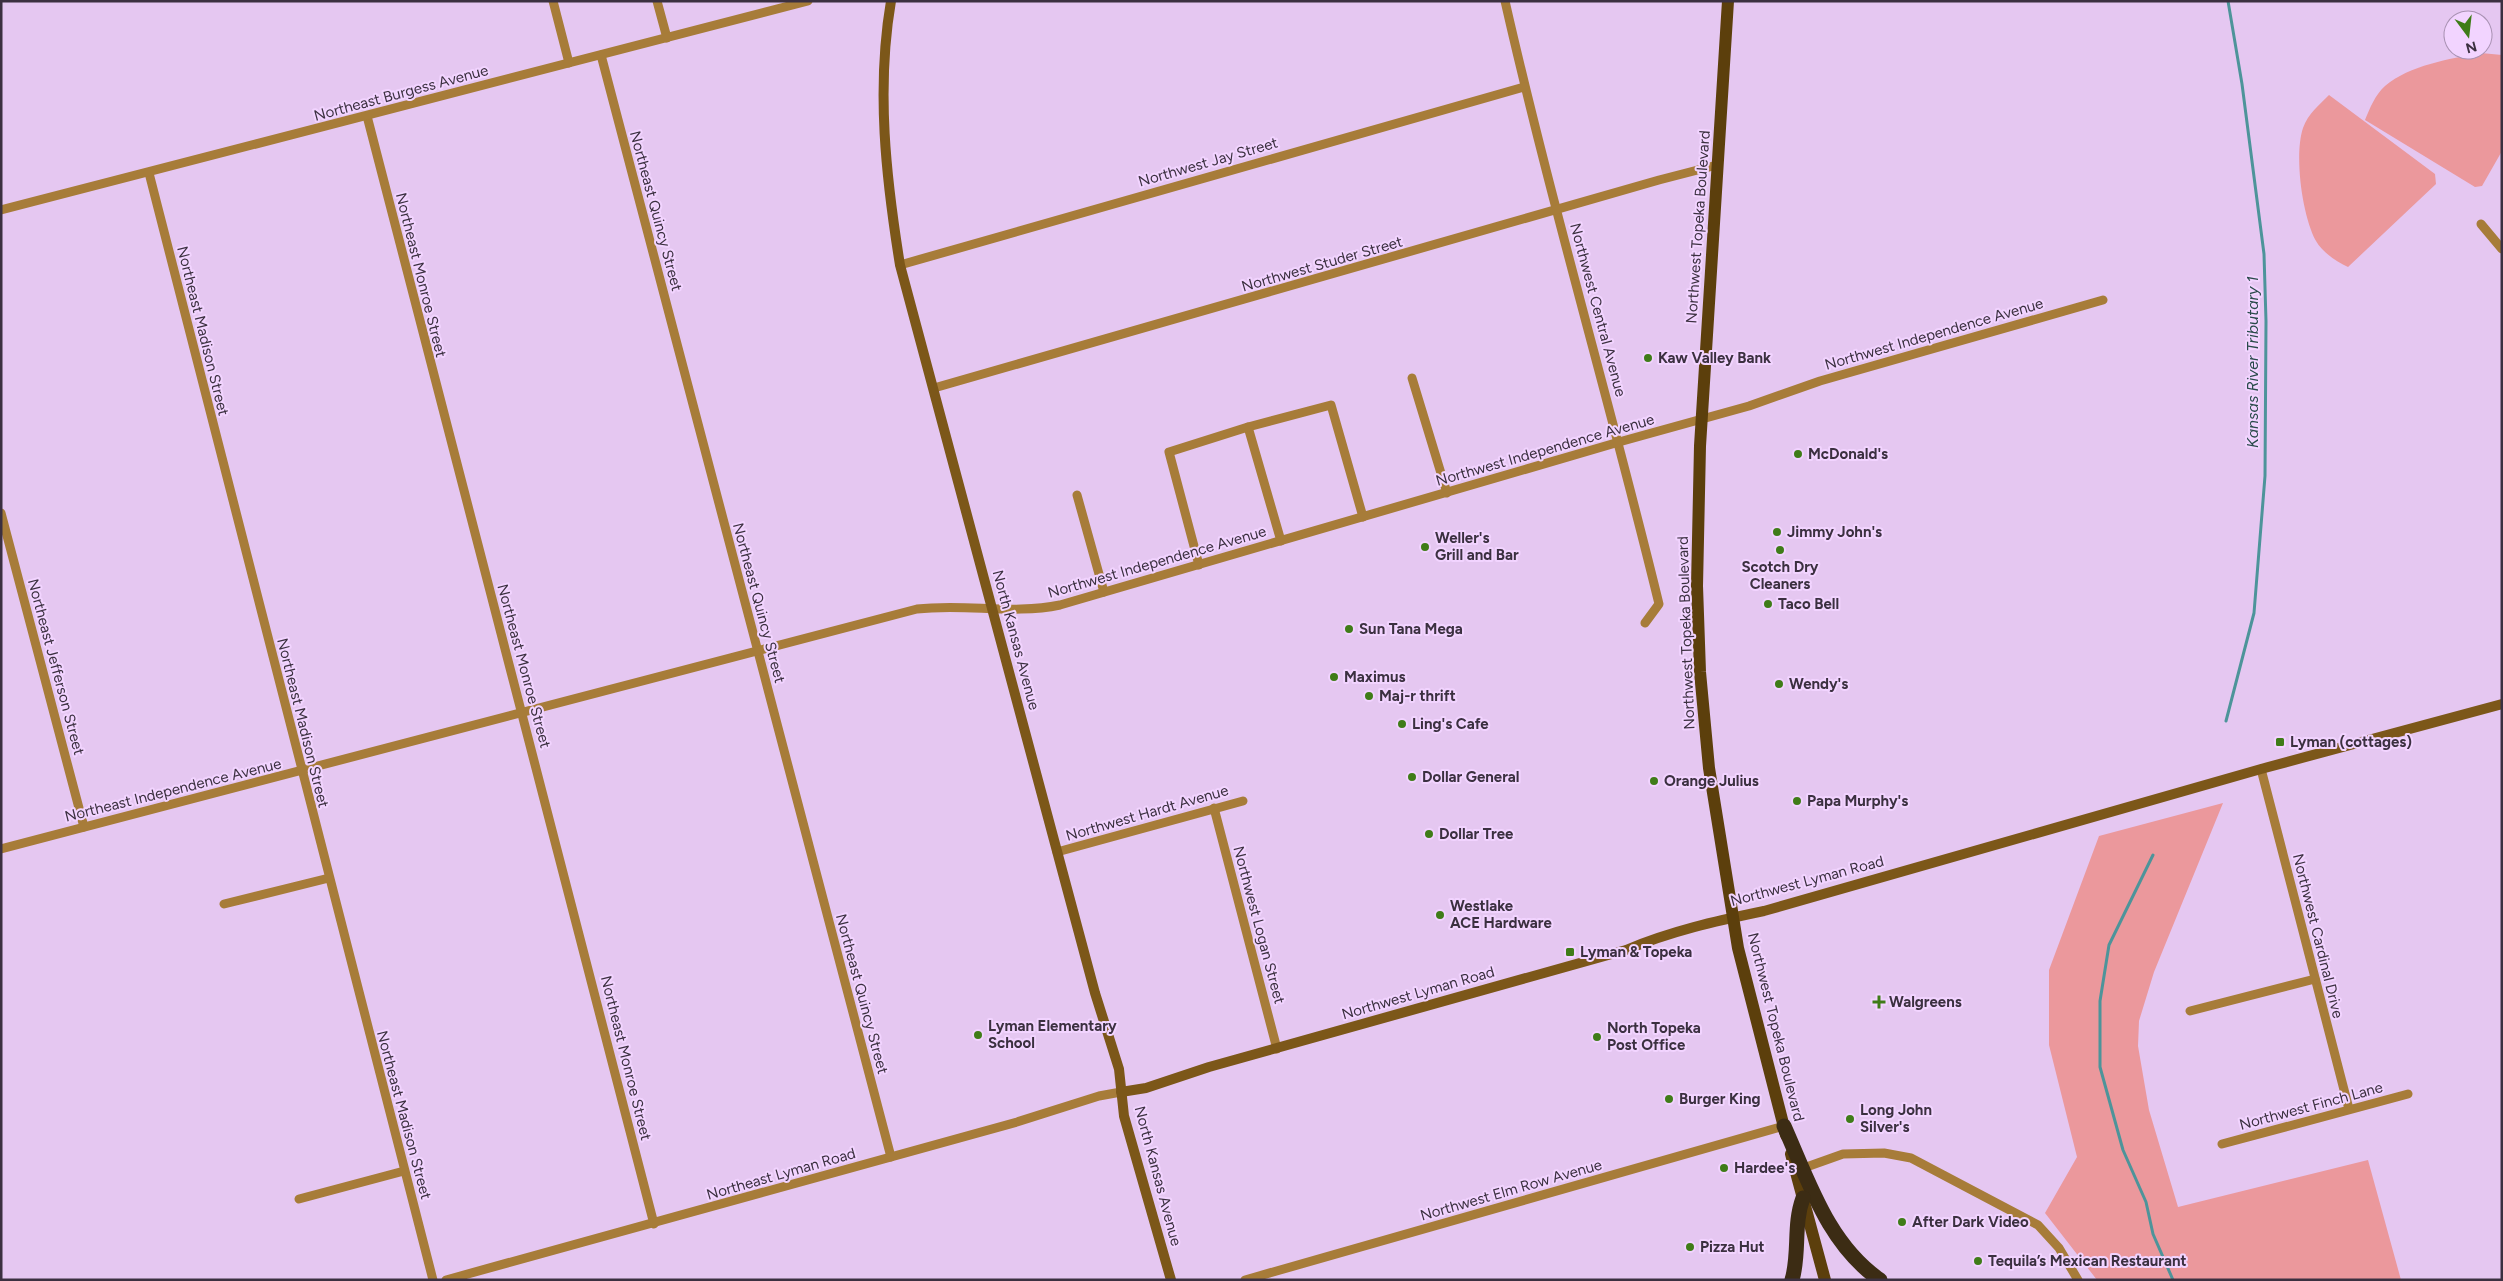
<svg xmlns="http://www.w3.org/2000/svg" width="2503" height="1281" font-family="Figtree,sans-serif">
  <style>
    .green { fill: #eb989c }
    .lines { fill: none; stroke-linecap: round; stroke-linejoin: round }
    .stream { stroke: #4d949a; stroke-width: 3 }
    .street { stroke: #a77c39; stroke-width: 9 }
    .secondary { stroke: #7c5719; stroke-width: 10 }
    .primary { stroke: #5c3f0c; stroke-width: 12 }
    .highway { stroke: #3c2c14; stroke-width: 15 }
    .poi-dot { fill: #3f7c18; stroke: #f2d4ff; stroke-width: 2 }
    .labels { text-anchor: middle; stroke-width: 4; stroke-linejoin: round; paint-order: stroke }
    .street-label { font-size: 15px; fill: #3b3040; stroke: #f2d4ff }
    .poi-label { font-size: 15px; font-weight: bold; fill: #3b3040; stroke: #f2d4ff; text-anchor: start }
    .water-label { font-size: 16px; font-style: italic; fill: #294a4a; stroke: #f2d4ff }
  </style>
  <rect width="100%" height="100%" fill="#e5c7f1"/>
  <g class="green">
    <path d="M2481,53l21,2v96l-20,35 -7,1 -110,-67c5,-12 10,-25 20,-34 25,-21 64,-27 96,-33z"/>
    <path d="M2329,95l106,79 1,10 -88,83c-11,-5 -26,-15 -32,-26 -14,-26 -22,-86 -13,-113 5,-14 16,-23 26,-33z"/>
    <path d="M2223,803l-69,169 -15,49 -1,25 11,64 29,97 190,-47 33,120h-304l-52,-67 32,-56 -28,-112v-75l50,-134z"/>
  </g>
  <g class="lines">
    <g class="stream">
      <path d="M2226,721l28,-108 11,-137 1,-155 -2,-67 -22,-170 -14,-83"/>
      <path d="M2153,855l-44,90 -9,56v66l23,83 23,52 7,32 20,46"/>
    </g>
    <g class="street">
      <path d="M553,1l16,62"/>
      <path d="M657,1l10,37"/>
      <path d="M1505,1c46,202 105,402 154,603l-14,19"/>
      <path d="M601,55l290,1102"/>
      <path d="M367,116c93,370 194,738 287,1108"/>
      <path d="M149,173l284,1107"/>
      <path d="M1,210l807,-209"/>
      <path d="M2481,224l21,25"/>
      <path d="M900,265l624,-178"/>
      <path d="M1412,378l35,115"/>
      <path d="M934,388l725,-208 58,-15"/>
      <path d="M1248,427l33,114"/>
      <path d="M1077,495l27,97"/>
      <path d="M1,513l83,314"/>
      <path d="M1199,565l-30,-113 79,-25 83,-22 32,112"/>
      <path d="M2261,769l88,340"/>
      <path d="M1214,808l63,241"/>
      <path d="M1,849l916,-240c48,-6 96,6 143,-4l559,-163 130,-36 71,-25 283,-81"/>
      <path d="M1057,852l186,-51"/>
      <path d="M224,904l105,-26"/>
      <path d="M2190,1011l125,-32"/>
      <path d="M2222,1144l186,-50"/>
      <path d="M1798,1170l45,-16 41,-1 27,5 127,67 21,23 19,32"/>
      <path d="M299,1199l105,-28"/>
      <path d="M446,1280l571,-158 82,-26 22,-4"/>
      <path d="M1245,1280l539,-154"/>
    </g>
    <g class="secondary">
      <path d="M891,1c-15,88 -5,177 9,264l195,728 24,76 5,47 47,164"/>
      <path d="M1121,1092l25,-4 63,-21 417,-117c45,-19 90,-29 138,-39l497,-142 241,-65"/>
    </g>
    <g class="primary">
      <path d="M1728,1l-28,445 -3,140 3,86 9,96 29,180 48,187"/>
      <path d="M1791,1154l34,126"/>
    </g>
    <g class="highway">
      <path d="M1784,1126c25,56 44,118 96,154"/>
      <path d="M1792,1280c8,-27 1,-55 11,-82"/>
    </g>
  </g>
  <g class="poi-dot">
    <circle cx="1648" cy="358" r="5"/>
    <circle cx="1798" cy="454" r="5"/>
    <circle cx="1777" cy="532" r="5"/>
    <circle cx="1425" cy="547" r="5"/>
    <circle cx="1780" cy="550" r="5"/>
    <circle cx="1768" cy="604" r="5"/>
    <circle cx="1349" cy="629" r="5"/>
    <circle cx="1334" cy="677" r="5"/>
    <circle cx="1779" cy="684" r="5"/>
    <circle cx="1369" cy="696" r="5"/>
    <circle cx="1402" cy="724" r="5"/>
    <rect x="2275" y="737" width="10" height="10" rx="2.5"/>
    <circle cx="1412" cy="777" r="5"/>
    <circle cx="1654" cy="781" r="5"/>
    <circle cx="1797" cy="801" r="5"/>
    <circle cx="1429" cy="834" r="5"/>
    <circle cx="1440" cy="915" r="5"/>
    <rect x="1565" y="947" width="10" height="10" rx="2.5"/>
    <path d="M1876.5 994.5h5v5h5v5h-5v5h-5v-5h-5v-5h5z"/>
    <circle cx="978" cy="1035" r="5"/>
    <circle cx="1597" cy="1037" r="5"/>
    <circle cx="1669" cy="1099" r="5"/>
    <circle cx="1850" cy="1119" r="5"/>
    <circle cx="1724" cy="1168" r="5"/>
    <circle cx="1902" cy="1222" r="5"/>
    <circle cx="1690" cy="1247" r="5"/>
    <circle cx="1978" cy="1261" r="5"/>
  </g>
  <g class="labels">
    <g class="street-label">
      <text transform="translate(401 93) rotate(-15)" y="5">Northeast Burgess Avenue</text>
      <text transform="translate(1208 162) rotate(-16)" y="5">Northwest Jay Street</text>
      <text transform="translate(656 211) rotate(75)" y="5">Northeast Quincy Street</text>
      <text transform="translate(1698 227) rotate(-86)" y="5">Northwest Topeka Boulevard</text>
      <text transform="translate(1322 264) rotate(-16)" y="5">Northwest Studer Street</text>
      <text transform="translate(421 275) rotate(76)" y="5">Northeast Monroe Street</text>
      <text transform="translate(1598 310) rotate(75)" y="5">Northwest Central Avenue</text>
      <text transform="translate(203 331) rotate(76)" y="5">Northeast Madison Street</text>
      <text transform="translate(1934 334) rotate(-16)" y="5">Northwest Independence Avenue</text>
      <text transform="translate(1545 450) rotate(-16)" y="5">Northwest Independence Avenue</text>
      <text transform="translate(1157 562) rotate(-16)" y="5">Northwest Independence Avenue</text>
      <text transform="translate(759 603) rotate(75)" y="5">Northeast Quincy Street</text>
      <text transform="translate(1686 633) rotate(-92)" y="5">Northwest Topeka Boulevard</text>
      <text transform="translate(1016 640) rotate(75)" y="5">North Kansas Avenue</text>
      <text transform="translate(524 666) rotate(75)" y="5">Northeast Monroe Street</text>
      <text transform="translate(56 667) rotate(75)" y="5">Northeast Jefferson Street</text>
      <text transform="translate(303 723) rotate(76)" y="5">Northeast Madison Street</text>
      <text transform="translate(173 790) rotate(-14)" y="5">Northeast Independence Avenue</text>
      <text transform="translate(1147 813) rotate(-16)" y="5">Northwest Hardt Avenue</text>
      <text transform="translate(1807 881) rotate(-15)" y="5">Northwest Lyman Road</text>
      <text transform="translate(1259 925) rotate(75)" y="5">Northwest Logan Street</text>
      <text transform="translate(2318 936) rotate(76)" y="5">Northwest Cardinal Drive</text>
      <text transform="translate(1418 993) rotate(-16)" y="5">Northwest Lyman Road</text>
      <text transform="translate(862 994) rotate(75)" y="5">Northeast Quincy Street</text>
      <text transform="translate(1776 1027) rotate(76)" y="5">Northwest Topeka Boulevard</text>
      <text transform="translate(626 1058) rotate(76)" y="5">Northeast Monroe Street</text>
      <text transform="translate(2311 1106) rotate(-15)" y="5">Northwest Finch Lane</text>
      <text transform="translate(404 1115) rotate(75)" y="5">Northeast Madison Street</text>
      <text transform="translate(781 1174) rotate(-16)" y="5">Northeast Lyman Road</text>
      <text transform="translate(1158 1176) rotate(75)" y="5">North Kansas Avenue</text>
      <text transform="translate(1511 1190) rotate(-16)" y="5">Northwest Elm Row Avenue</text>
    </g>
    <g class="poi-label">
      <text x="1658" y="363">Kaw Valley Bank</text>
      <text x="1808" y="459">McDonald's</text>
      <text x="1787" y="537">Jimmy John's</text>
      <text x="1435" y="543">Weller's<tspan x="1435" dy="17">Grill and Bar</tspan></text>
      <text x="1780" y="572" text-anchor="middle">Scotch Dry<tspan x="1780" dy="17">Cleaners</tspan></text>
      <text x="1778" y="609">Taco Bell</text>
      <text x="1359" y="634">Sun Tana Mega</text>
      <text x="1344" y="682">Maximus</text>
      <text x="1789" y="689">Wendy's</text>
      <text x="1379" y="701">Maj-r thrift</text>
      <text x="1412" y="729">Ling's Cafe</text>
      <text x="2290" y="747">Lyman (cottages)</text>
      <text x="1422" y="782">Dollar General</text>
      <text x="1664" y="786">Orange Julius</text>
      <text x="1807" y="806">Papa Murphy's</text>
      <text x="1439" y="839">Dollar Tree</text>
      <text x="1450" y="911">Westlake<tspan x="1450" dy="17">ACE Hardware</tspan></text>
      <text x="1580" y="957">Lyman &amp; Topeka</text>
      <text x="1889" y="1007">Walgreens</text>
      <text x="988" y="1031">Lyman Elementary<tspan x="988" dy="17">School</tspan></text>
      <text x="1607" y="1033">North Topeka<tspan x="1607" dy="17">Post Office</tspan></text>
      <text x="1679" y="1104">Burger King</text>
      <text x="1860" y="1115">Long John<tspan x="1860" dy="17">Silver's</tspan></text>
      <text x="1734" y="1173">Hardee's</text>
      <text x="1912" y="1227">After Dark Video</text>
      <text x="1700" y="1252">Pizza Hut</text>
      <text x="1988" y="1266">Tequila’s Mexican Restaurant</text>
    </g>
    <g class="water-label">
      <text transform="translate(2252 362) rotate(-90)" y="6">Kansas River Tributary 1</text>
    </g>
  </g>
  <rect width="2503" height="1281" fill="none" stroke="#3b3040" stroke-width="5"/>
  <g transform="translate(2468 35) rotate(165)"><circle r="24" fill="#f2d4ff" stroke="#a992b3"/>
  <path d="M0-4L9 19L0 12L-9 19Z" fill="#3f7c18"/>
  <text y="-8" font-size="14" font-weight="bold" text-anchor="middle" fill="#3b3040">N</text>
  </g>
</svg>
